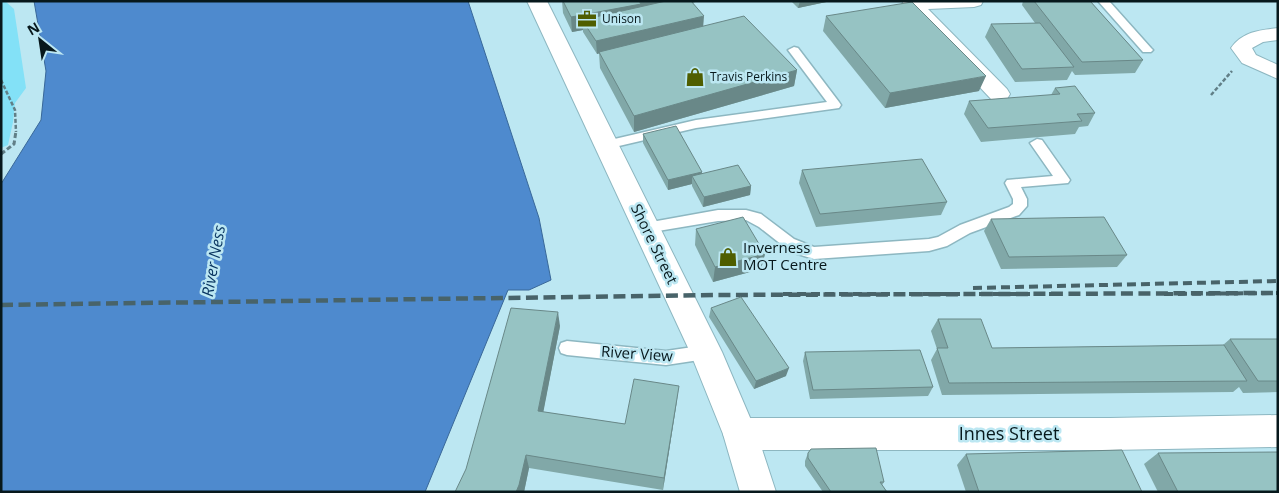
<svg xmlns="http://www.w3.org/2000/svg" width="1279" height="493" font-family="'Open Sans',sans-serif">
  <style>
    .green { fill: #83e1f7 }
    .water { fill: #4e8ace; stroke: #396899 }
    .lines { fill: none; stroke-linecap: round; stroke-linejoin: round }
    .service-casing { stroke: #8db7c1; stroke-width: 3 }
    .minor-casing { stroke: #8db7c1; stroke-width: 2 }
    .tertiary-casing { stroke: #8db7c1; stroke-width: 2 }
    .path-far1 { stroke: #617f87; stroke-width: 2.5; stroke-dasharray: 4 2; stroke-linecap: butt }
    .path { stroke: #617f87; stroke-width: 3; stroke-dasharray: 5 2.5; stroke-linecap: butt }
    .service { fill: #fff; fill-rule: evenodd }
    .minor { fill: #fff; fill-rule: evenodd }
    .tertiary { fill: #fff; fill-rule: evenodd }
    .rail-far1 { stroke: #486369; stroke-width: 4; stroke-dasharray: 9 5; stroke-linecap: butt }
    .rail { stroke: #486369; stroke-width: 4.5; stroke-dasharray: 12 5.5; stroke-linecap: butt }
    .wall { fill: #81a8a8 }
    .shaded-wall { fill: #698888 }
    .building { fill: #96c3c3; stroke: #698888 }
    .labels { text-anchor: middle; stroke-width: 5; stroke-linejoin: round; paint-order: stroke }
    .far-poi-label { font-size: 12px; fill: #07181c; stroke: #bce7f2; text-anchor: start }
    .street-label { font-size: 15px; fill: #07181c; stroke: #bce7f2 }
    .poi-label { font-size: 15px; fill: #07181c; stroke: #bce7f2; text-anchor: start }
    .water-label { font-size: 16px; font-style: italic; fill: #07335f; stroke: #bce7f2 }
    .near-street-label { font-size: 18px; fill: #07181c; stroke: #bce7f2 }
  </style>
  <rect width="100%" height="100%" fill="#bce7f2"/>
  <path class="green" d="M1,1h4l9,8 12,79 -11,15 -2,19 -5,23 -7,3z"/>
  <path class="water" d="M34,1h434l71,217 12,62 -22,10h-21l-83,202h-424v-308l40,-64 5,-49z"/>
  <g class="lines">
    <g class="service-casing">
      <g id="service">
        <path d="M1098,1h11l42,47 2,2 -2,2h-8z"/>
        <path d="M794,47l4,1 41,54 2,3 -2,3 -143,20 -90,21 -5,-1 -2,-3 2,-3 5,-1 90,-21 131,-18 -39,-52z"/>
        <path d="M1037,139l5,1 26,37 2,3 -2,3 -47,4 6,12v7l-8,9 -49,18 -23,13 -18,5 -115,8 -23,-7 -32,-25 -13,-7 -28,1 -72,12 -5,-1 -2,-4 2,-4 5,-1 72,-13h28l15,4 33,25 20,8 115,-8 9,-2 22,-12 49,-18 4,-3v-5l-8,-16 2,-3 46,-4 -23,-33z"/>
        <path d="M567,341l99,10 40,-6 6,2 2,5 -2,5 -6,2 -40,6 -99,-10 -6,-2 -2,-5 2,-5z"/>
      </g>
    </g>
    <g class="minor-casing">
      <g id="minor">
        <path d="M904,1h79l-2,4 -7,2 -46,2 79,80 3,5 -3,5 -8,2 -8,-2 -86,-91 -3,-4z"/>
        <path d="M1278,28v12l-15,2 -11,6 4,7 22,10v14l-36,-16 -11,-15c11,-16 28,-18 47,-20z"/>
        <path d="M1278,415v32l-168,3h-370l-12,-5 -5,-11 5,-11 12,-5h370z"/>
      </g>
    </g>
    <g class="tertiary-casing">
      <path id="tertiary" d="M527,1h20l175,351 35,82 19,58h-36l-17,-58 -33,-82z"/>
    </g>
    <g class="path-far1">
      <path d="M1,80l14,30 1,22"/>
      <path d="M1211,95l21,-24"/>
    </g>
    <path class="path" d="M1,154l13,-10 2,-13"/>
    <use href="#service" class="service"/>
    <use href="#minor" class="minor"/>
    <use href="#tertiary" class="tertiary"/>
    <g class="rail-far1">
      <path d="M973,288l305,-7"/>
      <path d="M783,294h273"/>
      <path d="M1164,294l114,-1"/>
    </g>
    <path class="rail" d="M1,305l713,-10 563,-2"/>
  </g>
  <g class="wall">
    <path d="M562,1h137l-7,2 11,23 94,44 -3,16 -160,46 -34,-64 -1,-15 -2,1 -14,-22v-2l-11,2 -9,-19z"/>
    <path d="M791,1h40l-33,7z"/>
    <path d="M1023,1h67l53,59 -8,13 -60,2 -3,-4 -5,9 -52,2 -30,-45 6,-13 44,-1 -13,-18z"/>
    <path d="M826,16l153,75 -94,17 -62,-77z"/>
    <path d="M1055,88l40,25 -7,13 -9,1 -4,7 -94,8 -17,-28 5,-13 82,-6z"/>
    <path d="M643,134l59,40 49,12 -1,9 -47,12 -11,-21v-2l-24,6 -25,-47z"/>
    <path d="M802,170l145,32 -6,13 -125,12 -17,-44z"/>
    <path d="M991,219l136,36 -10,12 -116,2 -17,-38z"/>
    <path d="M696,229l69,25 -4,15 -48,13 -18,-37z"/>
    <path d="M711,308l75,68 -32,13 -45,-72z"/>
    <path d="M938,319l54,29 231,-3 7,-6h48v53l-35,1 -4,-6 -6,5 -291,3 -11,-35 6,-11 -6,-18z"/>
    <path d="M560,326l-17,86 82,12 52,-24 -14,90 -134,-22 -5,24h-69z"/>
    <path d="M805,352l128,35 -5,9 -118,3 -7,-38z"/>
    <path d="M808,453l76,29 -2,3 5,7h-64l-18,-26v-5z"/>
    <path d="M1158,453l120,39h-120l-14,-28z"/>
    <path d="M966,454l176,38h-176l-9,-27z"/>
  </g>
  <g class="shaded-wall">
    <path d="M638,1h61l-58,13 -59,6 1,10 -11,2 -1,-15z"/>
    <path d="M800,1h31l-33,7z"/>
    <path d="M704,16l-1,13 -106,25 -1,-13z"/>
    <path d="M797,70l-3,16 -160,46v-16z"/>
    <path d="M986,76l-7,15 -94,17 5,-15z"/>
    <path d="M702,172v9l-10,-5v8l-24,6v-10z"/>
    <path d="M751,186l-1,9 -47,12 1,-10z"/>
    <path d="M765,254l-4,15 -48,13 2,-15z"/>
    <path d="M558,312l2,14 -19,98 -3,-13z"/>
    <path d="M789,368l-3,8 -32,13 2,-8z"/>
    <path d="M679,386l-2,14 -14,90 1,-12z"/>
    <path d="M526,455l3,13 -5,24h-8z"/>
  </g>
  <g class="building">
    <path d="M563,1h76l2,3 -70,13z"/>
    <path d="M666,1h25l13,15 -108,25 -14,-21z"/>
    <path d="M1034,1h56l53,59 -61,2z"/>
    <path d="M912,2l74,74 -96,17 -64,-77z"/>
    <path d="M744,16l53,54 -163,46 -35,-64z"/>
    <path d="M1040,23l34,44 -52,2 -31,-45z"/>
    <path d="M1075,86l20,27 -18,1 5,7 -94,7 -19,-27 91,-7 -5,-6z"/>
    <path d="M676,126l26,46 -34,8 -25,-46z"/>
    <path d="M922,159l25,43 -127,12 -18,-44z"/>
    <path d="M738,165l13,21 -47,11 -12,-21z"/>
    <path d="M743,217l22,37 -50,13 -19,-38z"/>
    <path d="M1104,217l23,38 -118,2 -18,-38z"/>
    <path d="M741,297l48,71 -33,13 -45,-73z"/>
    <path d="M511,308l47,4 -20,99 87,13 9,-45 45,7 -15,92 -138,-23 -7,30 -3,7h-61l11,-23z"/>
    <path d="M938,319h43l11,29 232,-3 23,36 -298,2 -12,-35h11z"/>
    <path d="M1230,339h48v42h-20z"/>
    <path d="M920,350l13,37 -120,3 -8,-38z"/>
    <path d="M876,448l8,34h-4l7,10h-56l-23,-34v-5l3,-4z"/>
    <path d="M1122,450l20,42h-163l-13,-38z"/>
    <path d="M1278,452v40h-100l-20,-39z"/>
  </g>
  <defs>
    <g id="office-bare" transform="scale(1.5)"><path d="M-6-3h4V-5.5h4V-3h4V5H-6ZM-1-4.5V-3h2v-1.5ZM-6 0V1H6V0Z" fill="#4f5e00" stroke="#bce7f2" stroke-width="2.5" paint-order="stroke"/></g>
    <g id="shop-bare" transform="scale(1.5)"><path d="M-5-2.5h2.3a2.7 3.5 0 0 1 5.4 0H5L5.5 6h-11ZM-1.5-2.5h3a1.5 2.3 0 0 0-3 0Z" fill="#4f5e00" stroke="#bce7f2" stroke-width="2.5" paint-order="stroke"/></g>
  </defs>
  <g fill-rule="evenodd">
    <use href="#office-bare" x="587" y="19"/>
    <use href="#shop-bare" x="695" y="77"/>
    <use href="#shop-bare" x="728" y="257"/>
  </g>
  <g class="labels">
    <g class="far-poi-label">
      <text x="602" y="23">Unison</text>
      <text x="710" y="81">Travis Perkins</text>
    </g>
    <g class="street-label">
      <text transform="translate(654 244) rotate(64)" y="5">Shore Street</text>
      <text transform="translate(637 354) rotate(4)" y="5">River View</text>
    </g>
    <g class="poi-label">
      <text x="743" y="253">Inverness<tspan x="743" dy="17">MOT Centre</tspan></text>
    </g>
    <g class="water-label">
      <text transform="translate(213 261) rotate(-80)" y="6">River Ness</text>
    </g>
    <g class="near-street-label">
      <text x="1009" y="440">Innes Street</text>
    </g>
  </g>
  <rect width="1279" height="493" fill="none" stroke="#07181c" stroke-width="5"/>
  <g transform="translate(40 40) rotate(330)" stroke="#bce7f2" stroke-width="4" paint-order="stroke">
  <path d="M0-4L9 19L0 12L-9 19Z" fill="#07181c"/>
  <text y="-8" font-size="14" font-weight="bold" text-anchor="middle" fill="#07181c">N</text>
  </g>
</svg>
